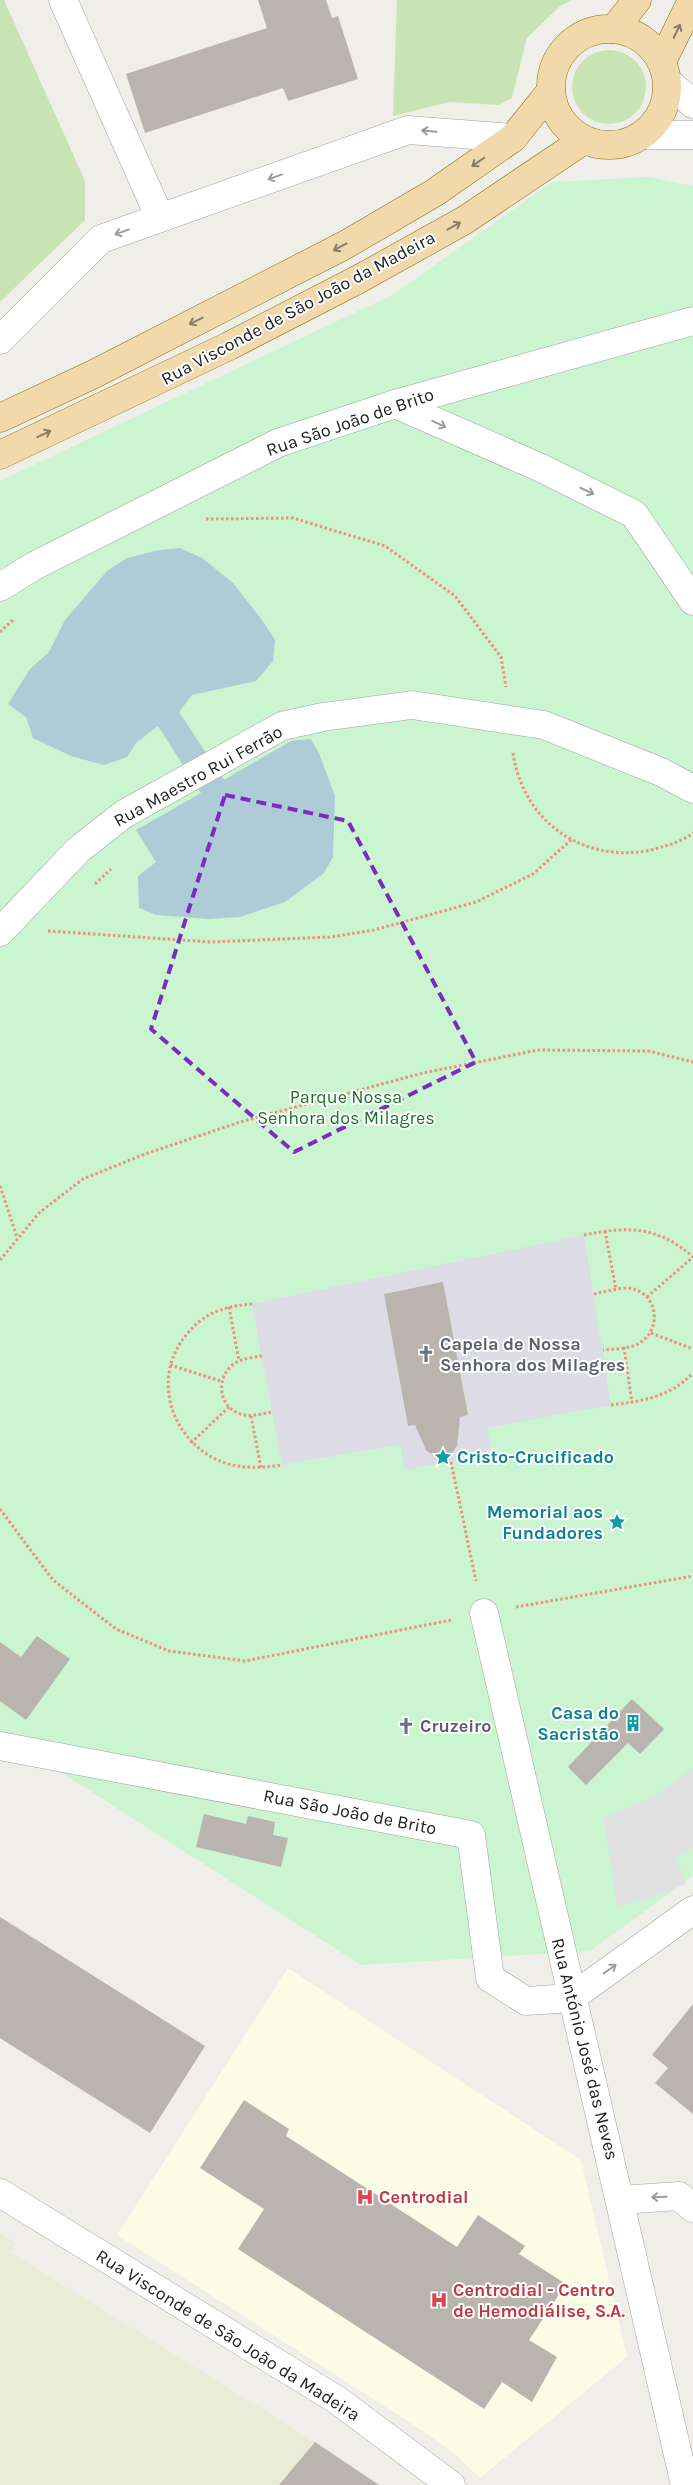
<svg xmlns="http://www.w3.org/2000/svg" width="693" height="2485" font-family="Karla,sans-serif">
  <style>
    .education { fill: #fafce5 }
    .farmland { fill: #e9ecd6 }
    .grass { fill: #c8e4b4 }
    .park { fill: #cbf4d1 }
    .parking { fill: #e1e1e1 }
    .plaza { fill: #dddce6; fill-rule: evenodd }
    .water { fill: #aecbd8 }
    .building { fill: #b9b4ae }
    .lines { fill: none; stroke-linecap: round; stroke-linejoin: round }
    .minor-casing { stroke: #a2a2a2; stroke-width: 29 }
    .major-casing { stroke: #8c6c11; stroke-width: 29 }
    .path { stroke: #eb917e; stroke-width: 3; stroke-dasharray: 2.5 2.5; stroke-linecap: butt }
    .minor { stroke: #fff; stroke-width: 28 }
    .major { stroke: #f2d9ab; stroke-width: 28 }
    .oneway { stroke: #8a7d66 }
    .oneway2 { stroke: #9b9b9b }
    .marked { fill: none; stroke: #7b2cbf; stroke-width: 4; stroke-dasharray: 10 6; stroke-linejoin: round }
    .labels { text-anchor: middle; stroke-width: 4; stroke-linejoin: round; paint-order: stroke }
    .street-label { font-size: 18px; fill: #212121; stroke: #fff }
    .park-label { font-size: 18px; fill: #197427; stroke: #fff }
    .worship-label { font-size: 18px; font-weight: bold; fill: #5b616d; stroke: #fff; text-anchor: start }
    .culture-label { font-size: 18px; font-weight: bold; fill: #0d838f; stroke: #fff; text-anchor: end }
    .health-label { font-size: 18px; font-weight: bold; fill: #be3a42; stroke: #fff; text-anchor: start }
  </style>
  <rect width="100%" height="100%" fill="#f0eee8"/>
  <path class="education" d="M288,1968l293,192 46,197 -147,121 -27,-26 -39,-27 -297,-190z"/>
  <path class="farmland" d="M0,2233l17,10 -7,9 305,190 -36,43h-279z"/>
  <g class="grass">
    <path d="M0,0h4l81,181v39l-85,82z"/>
    <path d="M397,0h175l-12,6 -33,32 -15,60 -14,7 -49,-3 -56,14z"/>
    <circle cx="609" cy="87" r="37"/>
  </g>
  <path class="park" d="M648,177l45,9v1690l-103,75 -229,14 -361,-232v-1252l394,-187 158,-112z"/>
  <path class="parking" d="M693,1768v80l-17,11 10,25 -37,15 -32,7 -13,-88 50,-21z"/>
  <path class="plaza" d="M584,1235l27,170 -124,23 5,26 -87,16 -5,-25 -118,20 -30,-161zM443,1283l25,132 -16,3 -18,38 -8,-6 -4,-9v-17l-14,2 -24,-132z"/>
  <path class="water" d="M180,548l22,10 31,25 29,37 13,20 -2,21 -17,20 -64,14 -13,17 45,68 67,-39 20,-2 8,14 16,43 -2,61 -9,16 -39,29 -45,15 -32,2 -51,-4 -18,-7 -1,-32 18,-14 -20,-32 65,-37 -43,-67 -21,16 -10,15 -23,8 -33,-9 -38,-18 -7,-21 -18,-13 22,-35 19,-17 16,-32 42,-49 20,-13 32,-8z"/>
  <g class="building">
    <path d="M258,0h68l6,18 6,-2 20,63 -70,22 -5,-13 -138,45 -19,-59 141,-46z"/>
    <path d="M443,1282l25,133 -8,2 -3,29 -5,7 -9,4 -9,-1 -8,-6 -11,-25 -7,1 -24,-132z"/>
    <path d="M37,1636l33,23 -44,61 -26,-19v-59l21,15z"/>
    <path d="M632,1699l32,30 -24,25 -12,-11 -42,42 -18,-18z"/>
    <path d="M204,1814l42,10 2,-8 27,6 -2,13 15,3 -7,29 -85,-20z"/>
    <path d="M0,1917l205,129 -55,87 -150,-95z"/>
    <path d="M693,2004v110l-38,-31 13,-15 -16,-13z"/>
    <path d="M244,2100l45,29 -3,7 171,111 21,-32 47,31 -6,8 47,30 -37,56 28,17 -25,45 -30,-20 -18,27 -246,-160 26,-40 -64,-41z"/>
    <path d="M315,2442l64,43h-100z"/>
  </g>
  <g class="lines">
    <g class="minor-casing">
      <g id="minor">
        <path d="M63,0l97,218"/>
        <path d="M668,82l25,22"/>
        <path d="M643,135h50"/>
        <path d="M0,340l101,-101 307,-109 105,8"/>
        <path d="M395,404l144,63 95,47 59,87"/>
        <path d="M0,587l34,-21 244,-123 117,-39 298,-83"/>
        <path d="M0,932l78,-82 46,-36 158,-88 41,-9 89,-12 132,20 117,47 32,17"/>
        <path d="M484,1613l201,872"/>
        <path d="M0,1746l471,89 19,143 36,23 45,-3 122,-88"/>
        <path d="M0,2193l337,207 114,85"/>
        <path d="M621,2200l58,-4 14,12"/>
      </g>
    </g>
    <g class="major-casing">
      <g id="major">
        <circle cx="609" cy="87" r="58"/>
        <path d="M614,29l23,-29"/>
        <path d="M662,62l30,-62"/>
        <path d="M0,418l94,-44 251,-129 89,-52 79,-55 37,-46"/>
        <path d="M0,455l229,-109 130,-67 106,-59 119,-80"/>
      </g>
    </g>
    <g class="path">
      <path d="M206,519l87,-1 92,28 70,50 46,61 5,30"/>
      <path d="M0,632l14,-13"/>
      <path d="M513,753c10,68 69,111 138,97 15,-4 30,-8 42,-17"/>
      <path d="M95,884l16,-15"/>
      <path d="M48,931l163,11 120,-5 43,-7 102,-28 57,-28 38,-34"/>
      <path d="M0,1186l17,51"/>
      <path d="M605,1231l11,59"/>
      <path d="M584,1235c44,-9 74,-9 109,22"/>
      <path d="M0,1260l40,-48 43,-33 62,-25 95,-32 183,-49 115,-23 110,1 45,11"/>
      <path d="M594,1294c10,-2 23,-6 34,-6 29,3 35,39 13,54 -9,7 -27,7 -38,8"/>
      <path d="M647,1297l46,-40"/>
      <path d="M252,1304c-13,1 -25,3 -37,8 -14,6 -26,18 -34,30 -29,44 -6,101 41,120 19,7 40,6 60,3"/>
      <path d="M229,1307l10,54"/>
      <path d="M651,1333l42,16"/>
      <path d="M624,1347l8,56"/>
      <path d="M262,1356c-7,1 -16,2 -23,5 -22,10 -24,42 -1,52 10,5 24,1 34,-1"/>
      <path d="M170,1365l51,16"/>
      <path d="M611,1405c32,-4 59,-8 82,-32"/>
      <path d="M251,1416l10,52"/>
      <path d="M191,1443l38,-36"/>
      <path d="M451,1462l25,119"/>
      <path d="M0,1509l53,71 63,49 53,22 76,10 206,-41"/>
      <path d="M516,1607l177,-31"/>
    </g>
    <use href="#minor" class="minor"/>
    <use href="#major" class="major"/>
  </g>
  <defs><path id="oneway-shaft" d="M-6 0H5M1.5-3L5.5 0L1.5 3" fill="none" stroke-width="1.6" stroke-linecap="round" stroke-linejoin="round" transform="scale(1.25)"/></defs>
  <g class="oneway">
    <use href="#oneway-shaft" transform="translate(677 31) rotate(-64)"/>
    <use href="#oneway-shaft" transform="translate(478 162) rotate(145)"/>
    <use href="#oneway-shaft" transform="translate(454 226) rotate(-29)"/>
    <use href="#oneway-shaft" transform="translate(340 247) rotate(152)"/>
    <use href="#oneway-shaft" transform="translate(196 321) rotate(153)"/>
    <use href="#oneway-shaft" transform="translate(44 434) rotate(-25)"/>
  </g>
  <g class="oneway2">
    <use href="#oneway-shaft" transform="translate(429 131) rotate(-175)"/>
    <use href="#oneway-shaft" transform="translate(275 177) rotate(160)"/>
    <use href="#oneway-shaft" transform="translate(122 232) rotate(160)"/>
    <use href="#oneway-shaft" transform="translate(439 424) rotate(25)"/>
    <use href="#oneway-shaft" transform="translate(587 491) rotate(26)"/>
    <use href="#oneway-shaft" transform="translate(610 1969) rotate(-35)"/>
    <use href="#oneway-shaft" transform="translate(659 2197) rotate(178)"/>
  </g>
  <path class="marked" d="M225,795l123,26 128,241 -182,90 -143,-123z"/>
  <defs>
    <g id="church-bare" transform="scale(1.35)"><path d="M-1.2-6h2.4v3.5h3.3v2.4h-3.3V6h-2.4V-.1h-3.3v-2.4h3.3Z" fill="#6b7280" stroke="#fff" stroke-width="2.5" paint-order="stroke"/></g>
    <g id="sight-bare" transform="scale(1.35)"><path d="M0-6L1.8-2.2L6-1.7L2.9 1.2L3.7 5.4L0 3.3L-3.7 5.4L-2.9 1.2L-6-1.7L-1.8-2.2Z" fill="#0f9aa8" stroke="#fff" stroke-width="2.5" paint-order="stroke"/></g>
    <g id="building-bare" transform="scale(1.35)"><path d="M-4-6H4V6H1V3H-1V6H-4ZM-2.5-4.3h1.7v1.8h-1.7ZM.8-4.3h1.7v1.8H.8ZM-2.5-1h1.7V.8h-1.7ZM.8-1h1.7V.8H.8Z" fill="#0f9aa8" stroke="#fff" stroke-width="2.5" paint-order="stroke"/></g>
    <g id="hospital-bare" transform="scale(1.35)"><path d="M-5-5h3v3.5h4V-5h3V5h-3V1.5h-4V5h-3Z" fill="#e0444e" stroke="#fff" stroke-width="2.5" paint-order="stroke"/></g>
  </defs>
  <g fill-rule="evenodd">
    <use href="#church-bare" x="426" y="1354"/>
    <use href="#sight-bare" x="443" y="1457"/>
    <use href="#sight-bare" x="617" y="1522"/>
    <use href="#building-bare" x="633" y="1723"/>
    <use href="#church-bare" x="406" y="1726"/>
    <use href="#hospital-bare" x="365" y="2197"/>
    <use href="#hospital-bare" x="439" y="2300"/>
  </g>
  <g class="labels">
    <g class="street-label">
      <text transform="translate(298 308) rotate(-28)" y="6">Rua Visconde de São João da Madeira</text>
      <text transform="translate(350 422) rotate(-19)" y="6">Rua São João de Brito</text>
      <text transform="translate(198 776) rotate(-29)" y="6">Rua Maestro Rui Ferrão</text>
      <text transform="translate(350 1812) rotate(11)" y="6">Rua São João de Brito</text>
      <text transform="translate(585 2049) rotate(76)" y="6">Rua António José das Neves</text>
      <text transform="translate(228 2335) rotate(32)" y="6">Rua Visconde de São João da Madeira</text>
    </g>
    <g class="park-label">
      <text x="346" y="1103">Parque Nossa<tspan x="346" dy="21">Senhora dos Milagres</tspan></text>
    </g>
    <g class="worship-label">
      <text x="440" y="1350">Capela de Nossa<tspan x="440" dy="21">Senhora dos Milagres</tspan></text>
      <text x="420" y="1732">Cruzeiro</text>
    </g>
    <g class="culture-label">
      <text x="457" y="1463" text-anchor="start">Cristo-Crucificado</text>
      <text x="603" y="1518">Memorial aos<tspan x="603" dy="21">Fundadores</tspan></text>
      <text x="619" y="1719">Casa do<tspan x="619" dy="21">Sacristão</tspan></text>
    </g>
    <g class="health-label">
      <text x="379" y="2203">Centrodial</text>
      <text x="453" y="2296">Centrodial - Centro<tspan x="453" dy="21">de Hemodiálise, S.A.</tspan></text>
    </g>
  </g>
</svg>
